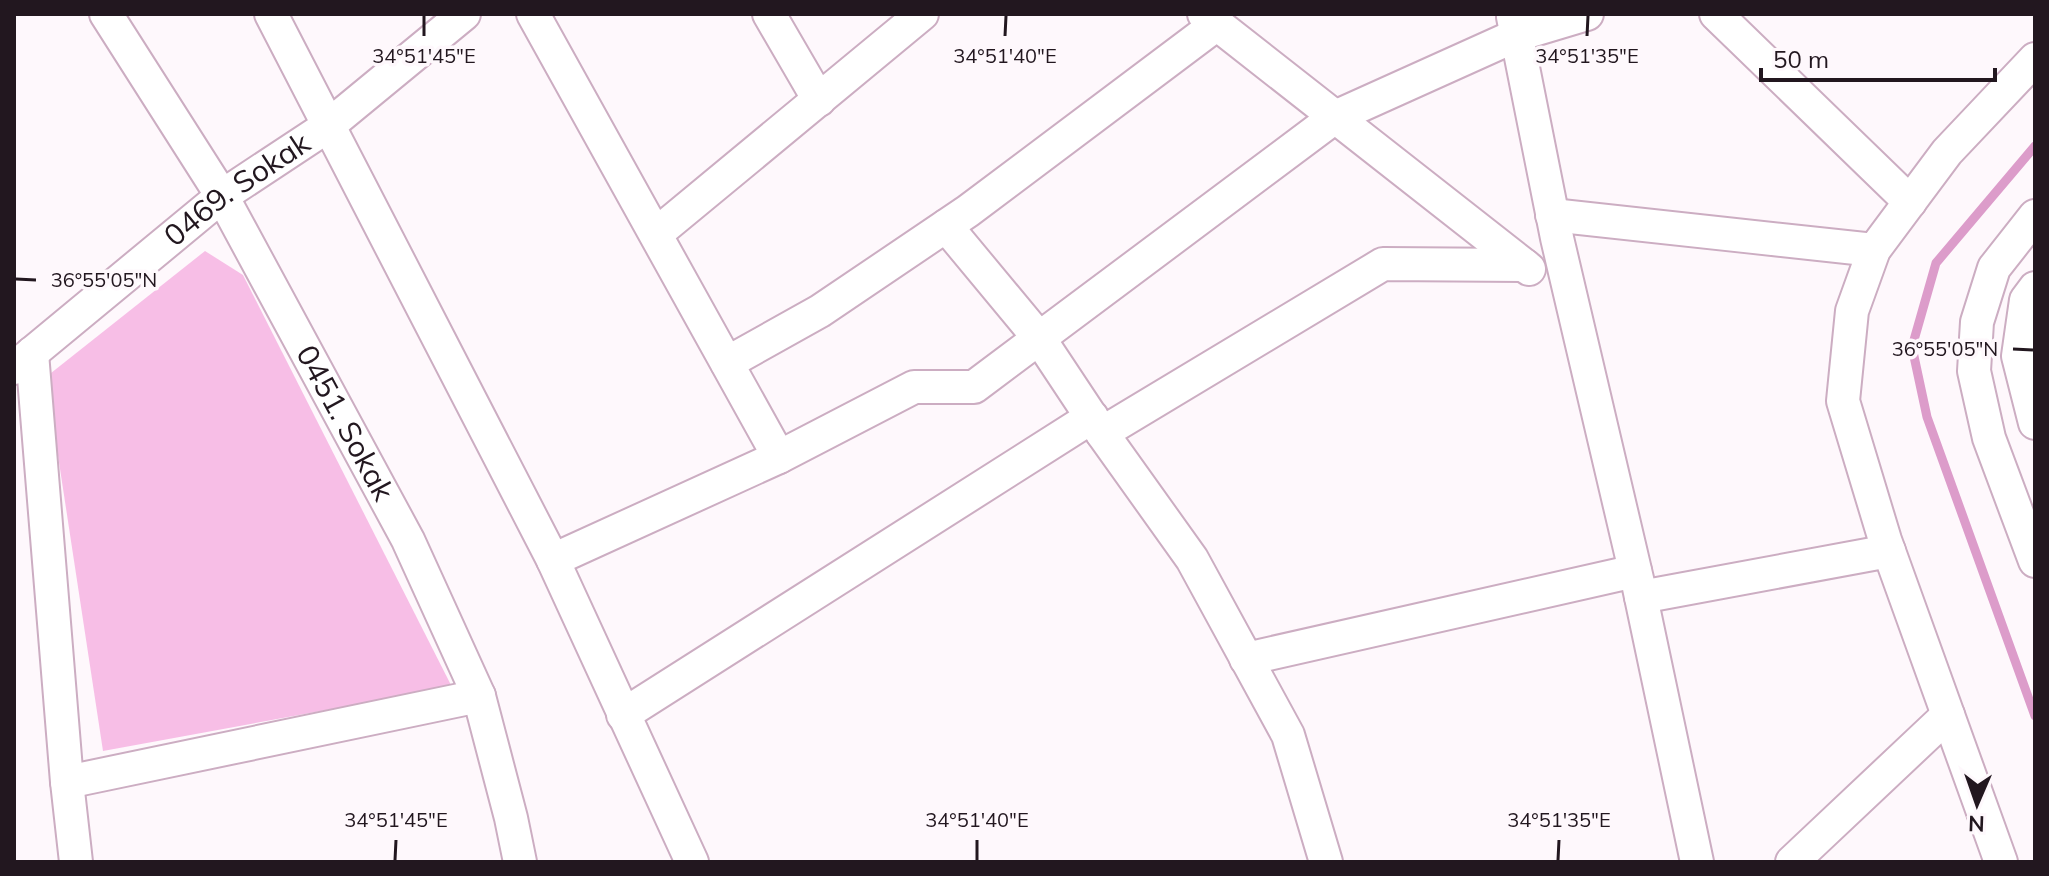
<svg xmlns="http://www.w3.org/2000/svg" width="2049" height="876" font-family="Mulish,sans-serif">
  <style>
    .green { fill: #f7bee6 }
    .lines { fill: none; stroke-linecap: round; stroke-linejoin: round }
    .stream { stroke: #dc9cca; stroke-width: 9 }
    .minor-casing { stroke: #ccadc2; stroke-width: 36 }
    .minor { stroke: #fff; stroke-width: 32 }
    .ticks { fill: none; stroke: #22171f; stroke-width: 3 }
    .labels { text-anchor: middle; stroke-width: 7; stroke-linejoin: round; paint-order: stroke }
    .street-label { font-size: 30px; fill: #22171f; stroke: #fef8fc }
    .ticks-label { font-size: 20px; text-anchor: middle; fill: #22171f; stroke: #fef8fc; stroke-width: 7; stroke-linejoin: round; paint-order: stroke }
  </style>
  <rect width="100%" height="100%" fill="#fef8fc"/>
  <path class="green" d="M205,251l38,24 209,412 -349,64 -57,-374z"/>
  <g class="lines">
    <path class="stream" d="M2035,146l-99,117 -24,84 15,70 108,299"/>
    <g class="minor-casing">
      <g id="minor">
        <path id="s1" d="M106,14l116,182 186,344 71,156 32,122 9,44"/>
        <path d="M271,14l282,546 139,302"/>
        <path d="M533,14l246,443"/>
        <path d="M769,14l50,86"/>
        <path d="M1204,14l325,255"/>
        <path d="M1716,14l194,188"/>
        <path d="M1513,17l44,221 81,345 59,279"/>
        <path d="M1552,215l322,35"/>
        <path d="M2035,216l-41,52 -17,54 -3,49 15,67 46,123"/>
        <path d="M946,226l93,112 63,95 90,126 96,176 38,127"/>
        <path d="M656,234l266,-220"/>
        <path d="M2035,288l-9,12 -8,56 17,67"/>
        <path d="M32,353l35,429 9,80"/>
        <path d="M727,363l93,-52 148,-100 249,-187"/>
        <path id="s2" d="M14,368l208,-172 106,-70 136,-112"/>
        <path d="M1102,433l281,-169 141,1"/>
        <path d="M553,560l226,-103 135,-70h60l361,-270 182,-82 70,-21"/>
        <path d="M1641,597l248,-46"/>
        <path d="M1246,659l389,-88"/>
        <path d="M623,715l469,-298"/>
        <path d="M67,782l412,-86"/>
        <path d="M1792,862l156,-147"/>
        <path d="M2001,862l-116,-322 -42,-139 9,-90 22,-61 73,-98 88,-93"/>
      </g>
    </g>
    <use href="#minor" class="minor"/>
  </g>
  <path class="ticks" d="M424,36v-20M1005,36l1,-20M1587,36l1,-20M16,279l20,1M2013,349l20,1M395,860l1,-20M977,860v-20M1558,860l1,-20"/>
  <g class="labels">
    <g class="street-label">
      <text dy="10" stroke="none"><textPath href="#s2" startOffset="286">0469. Sokak</textPath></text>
      <text dy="10" stroke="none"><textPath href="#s1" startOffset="474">0451. Sokak</textPath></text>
    </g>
  </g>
  <g class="ticks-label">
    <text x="424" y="63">34°51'45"E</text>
    <text x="1005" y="63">34°51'40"E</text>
    <text x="1587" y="63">34°51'35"E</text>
    <text x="104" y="287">36°55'05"N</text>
    <text x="1945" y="356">36°55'05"N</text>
    <text x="396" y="827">34°51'45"E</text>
    <text x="977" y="827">34°51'40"E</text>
    <text x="1559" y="827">34°51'35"E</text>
  </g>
  <rect width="2049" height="876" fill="none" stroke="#22171f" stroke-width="32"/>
  <g transform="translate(1977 804) rotate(182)" stroke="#fef8fc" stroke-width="6" paint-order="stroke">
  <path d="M0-6L14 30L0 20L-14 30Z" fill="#22171f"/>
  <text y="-12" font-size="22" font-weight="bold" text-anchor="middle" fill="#22171f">N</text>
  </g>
  <path d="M1761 68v12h234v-12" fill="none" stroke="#22171f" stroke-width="4"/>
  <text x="1773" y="68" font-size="24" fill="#22171f" stroke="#fef8fc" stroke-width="6" paint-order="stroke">50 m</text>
</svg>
